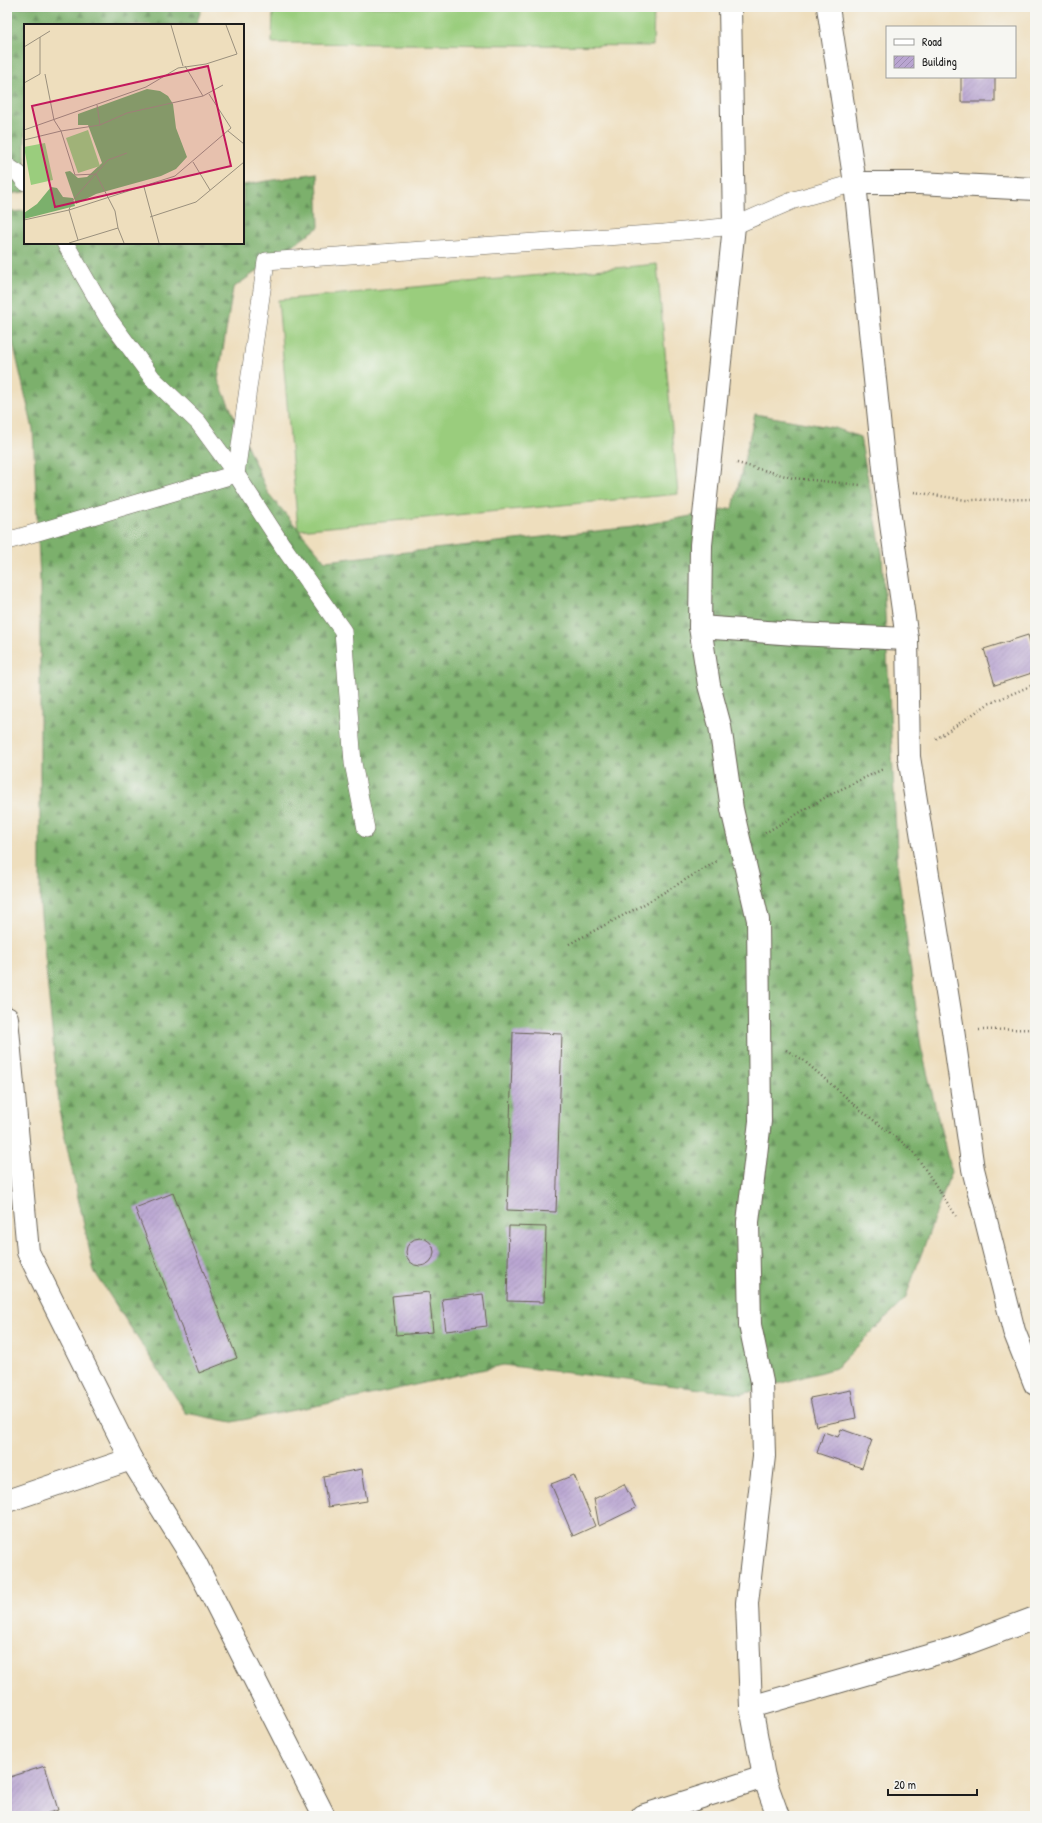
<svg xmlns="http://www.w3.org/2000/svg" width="1042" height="1823" font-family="'Patrick Hand',sans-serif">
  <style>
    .forest { fill: url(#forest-firs); stroke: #4c6644 }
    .pitch { fill: #9acd7d; stroke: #5b744c }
    .building { fill: url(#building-hatch) }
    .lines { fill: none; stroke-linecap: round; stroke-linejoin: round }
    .lane-casing { stroke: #666054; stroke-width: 18 }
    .street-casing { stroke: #666054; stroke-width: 24 }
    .path { stroke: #666054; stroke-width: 2.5; stroke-dasharray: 1 3; stroke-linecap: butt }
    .lane { stroke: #fff; stroke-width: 17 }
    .street { stroke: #fff; stroke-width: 22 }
    .inset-road { fill: none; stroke: #9a907d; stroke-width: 1 }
    .view { fill: #c2185b; fill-opacity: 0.15; stroke: #c2185b; stroke-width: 2 }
    .inset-edge { fill: none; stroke: #1c1c1c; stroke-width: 2 }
  </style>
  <defs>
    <pattern id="forest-firs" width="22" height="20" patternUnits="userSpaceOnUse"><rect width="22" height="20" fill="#7bb06c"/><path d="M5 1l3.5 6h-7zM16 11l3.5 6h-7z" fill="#648e58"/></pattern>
    <pattern id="building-hatch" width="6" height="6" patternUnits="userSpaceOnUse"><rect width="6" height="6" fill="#b9a5d1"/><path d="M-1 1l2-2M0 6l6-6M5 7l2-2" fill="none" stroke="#9e8db3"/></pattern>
  </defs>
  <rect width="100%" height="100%" fill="#f6f6f2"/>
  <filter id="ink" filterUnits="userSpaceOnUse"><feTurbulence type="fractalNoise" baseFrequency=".025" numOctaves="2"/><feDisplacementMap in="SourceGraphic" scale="8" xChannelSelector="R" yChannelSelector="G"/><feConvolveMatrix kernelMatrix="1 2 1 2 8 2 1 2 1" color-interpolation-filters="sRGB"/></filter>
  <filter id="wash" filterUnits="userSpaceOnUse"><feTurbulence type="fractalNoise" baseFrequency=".012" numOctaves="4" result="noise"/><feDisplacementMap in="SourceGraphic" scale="16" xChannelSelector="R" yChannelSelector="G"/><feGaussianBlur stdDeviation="0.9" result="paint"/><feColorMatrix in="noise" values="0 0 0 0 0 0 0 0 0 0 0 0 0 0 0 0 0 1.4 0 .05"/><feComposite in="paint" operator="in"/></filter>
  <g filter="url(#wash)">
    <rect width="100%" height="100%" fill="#eedebd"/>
    <g class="forest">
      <path d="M7,7h195l-6,18h-171v167l-18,2z"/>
      <path d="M317,173l2,54 -86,61 -15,92 50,113 57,68 308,-34 100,-19 22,-94 80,14 25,9 22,116 16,319 23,175 30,125 -46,127 -69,69 -94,26 -239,-29 -141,32 -130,25 -46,-9 -92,-142 -34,-156 -20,-210v-325l-7,-151 -26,-112v-105l18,-1v32h218v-58z"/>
    </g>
    <g class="pitch">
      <path d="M273,7h381l-1,39 -381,-3z"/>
      <path d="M657,264l21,230 -380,36 -20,-230z"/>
    </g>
    <g id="blocks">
      <g class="building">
        <rect x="961" y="77" width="34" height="25"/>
        <path d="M1028,635l7,24v13l-40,13 -11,-36z"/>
        <path d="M513,1032l49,2 -6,178 -49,-2z"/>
        <path d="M173,1193l64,165 -38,15 -64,-165z"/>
        <path d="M509,1226l37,1 -2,75 -37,-1z"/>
        <circle cx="420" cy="1252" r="14"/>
        <path d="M429,1292l4,40 -37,3 -4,-39z"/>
        <path d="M483,1294l4,32 -41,5 -4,-32z"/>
        <path d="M851,1390l5,28 -40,8 -6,-28z"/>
        <path d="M841,1429l31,11 -10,28 -45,-15 7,-21 14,5z"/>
        <path d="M362,1469l5,32 -39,6 -5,-31z"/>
        <path d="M574,1475l21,51 -22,10 -22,-52z"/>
        <path d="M624,1484l12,24 -37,18 -5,-27z"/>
        <path d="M45,1766l13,44 -19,6h-32v-38z"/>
      </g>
    </g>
  </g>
  <g filter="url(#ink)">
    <use href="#blocks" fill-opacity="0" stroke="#666054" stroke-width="1"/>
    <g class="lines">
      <g class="lane-casing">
        <g id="lane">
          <path d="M7,166l12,8 6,8"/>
          <path d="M65,243l43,75 45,61 45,43 38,52 46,71 61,86 10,132 13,66"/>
          <path d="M7,541l229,-67 30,-213 398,-28 70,-7 60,-26 61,-17"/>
        </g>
      </g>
      <g class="street-casing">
        <g id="street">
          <path d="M730,7l4,219 -33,319 -1,82 9,58 11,41 12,83 26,111 2,201 -12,101 2,103 12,57 2,74 -17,147 4,104 13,70 14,39"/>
          <path d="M828,7l27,176 31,305 21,151 2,118 44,273 20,139 41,162 21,53"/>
          <path d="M855,183h64l116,6"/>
          <path d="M700,627l95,7 112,5"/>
          <path d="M7,1018l21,234 103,207 64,103 129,254"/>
          <path d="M7,1501l124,-42"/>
          <path d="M751,1707l201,-58 83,-31"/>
          <path d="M642,1816l122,-39"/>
        </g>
      </g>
      <g class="path">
        <path d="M737,463l56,15 67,7"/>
        <path d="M914,492l52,8 69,-1"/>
        <path d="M936,739l52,-35 47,-20"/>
        <path d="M765,833l68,-40 50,-24"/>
        <path d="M569,944l72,-38 76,-45"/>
        <path d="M979,1030l56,-1"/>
        <path d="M786,1050l17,10 59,51 51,40 43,65"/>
      </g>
      <use href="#lane" class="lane"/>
      <use href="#street" class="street"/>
    </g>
  </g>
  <g transform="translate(24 24)">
    <rect width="220" height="220" fill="#eedebd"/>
    <path d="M123,65l13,2 8,5 5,8 3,24 11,29 -11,12 -15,7 -65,18 -20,10 -11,-32 5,-1 8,7 9,-1 15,-14 -14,-38h-10v-11zM27,163l6,1 6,9 10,1 2,8 -51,13v-6l13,-9z" fill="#7bb06c"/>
    <path d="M64,106l12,36 -22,7 -12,-35zM21,119l8,37 -22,5 -7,-38z" fill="#9acd7d"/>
    <path class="inset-road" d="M147,1l12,41M0,23l26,-16M161,42l18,30M21,50l9,46 7,11 14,44 21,-1 19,37 3,17 6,15M0,59l16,-9v-37M73,81l3,20M0,106l122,-43 32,-19 28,-4 31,-10 -11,-29M204,107l16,13M0,116l37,-9 39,-6 27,-12 76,-17 20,-11M169,138l17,28M120,163l15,56M126,193l46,-15 48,-40M0,196l45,-10 106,-34 56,-48 -22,-34M54,216l-9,-30 3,-9 36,-41 19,-7M45,219l49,-15"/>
    <path class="view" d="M184,42l23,100 -176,41 -23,-101z"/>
    <rect width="220" height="220" class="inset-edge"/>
  </g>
  <rect width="1042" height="1823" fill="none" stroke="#f6f6f2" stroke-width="24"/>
  <rect x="886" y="26" width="130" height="52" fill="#f6f6f2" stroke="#9f9f9c"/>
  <rect x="894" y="39" width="20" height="6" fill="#ffffff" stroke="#9f9f9c"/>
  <text x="922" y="46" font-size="12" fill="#1c1c1c">Road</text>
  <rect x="894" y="56" width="20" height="12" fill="url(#building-hatch)" stroke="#9f9f9c"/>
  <text x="922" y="66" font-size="12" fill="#1c1c1c">Building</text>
  <path d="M888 1789v6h89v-6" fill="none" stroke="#1c1c1c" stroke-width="2"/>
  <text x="894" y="1789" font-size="12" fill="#1c1c1c" stroke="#f6f6f2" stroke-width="3" paint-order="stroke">20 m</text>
</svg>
